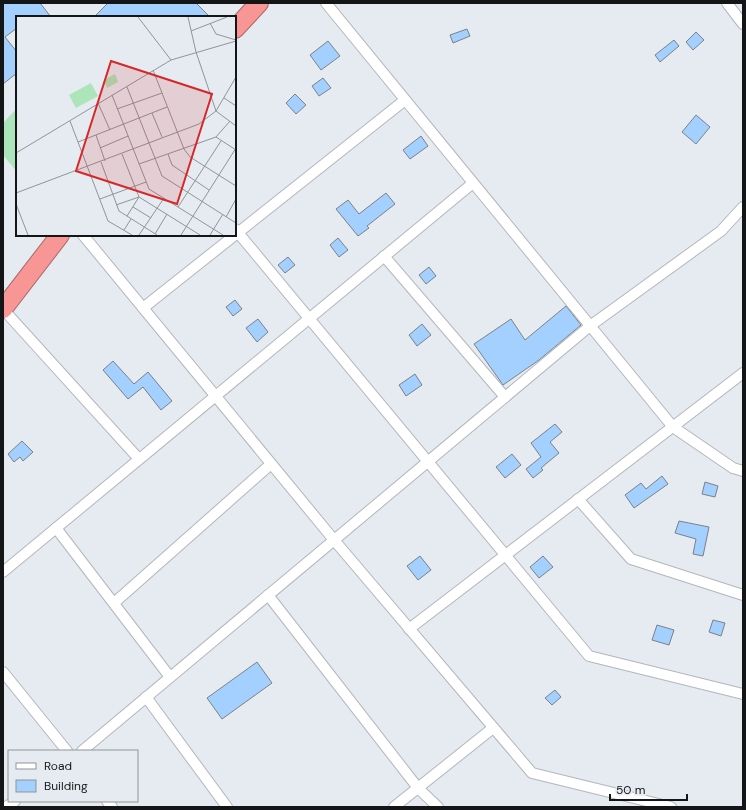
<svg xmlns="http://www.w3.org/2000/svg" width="746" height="810" font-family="'DM Sans',sans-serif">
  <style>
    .green { fill: #ace5b9 }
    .building { fill: #a3d0ff; stroke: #7c8186 }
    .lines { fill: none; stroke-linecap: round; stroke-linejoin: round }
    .street-casing { stroke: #b2b7bc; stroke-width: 12 }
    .highway-casing { stroke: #a86869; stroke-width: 20 }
    .street { stroke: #fff; stroke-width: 10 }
    .highway { stroke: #f89595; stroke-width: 18 }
    .inset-road { fill: none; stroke: #91959a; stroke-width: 1 }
    .view { fill: #d62828; fill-opacity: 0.15; stroke: #d62828; stroke-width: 2 }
    .inset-edge { fill: none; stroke: #141517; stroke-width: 2 }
  </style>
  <rect width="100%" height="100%" fill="#e5ebf1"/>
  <path class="green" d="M17,108v64l-14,-17v-32z"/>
  <g class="building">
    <path d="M3,3h37l11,14h-34v11l-12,9 12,15v21l-14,11z"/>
    <path d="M108,3h88l14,14h-116z"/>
    <path d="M467,29l3,7 -17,7 -3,-8z"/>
    <path d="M696,32l8,8 -11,10 -7,-8z"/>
    <path d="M674,40l5,6 -19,16 -5,-7z"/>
    <path d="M328,41l12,15 -19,14 -11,-15z"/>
    <path d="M323,78l8,10 -12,8 -7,-10z"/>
    <path d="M295,94l11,11 -10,9 -10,-11z"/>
    <path d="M696,115l14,12 -14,17 -14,-12z"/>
    <path d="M421,136l7,10 -18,13 -7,-9z"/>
    <path d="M386,193l9,11 -28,22 2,2 -11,8 -22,-27 12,-9 11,14z"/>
    <path d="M338,238l10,12 -9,7 -9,-12z"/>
    <path d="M288,257l7,8 -10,8 -7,-8z"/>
    <path d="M429,267l7,9 -10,8 -7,-9z"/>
    <path d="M235,300l7,9 -9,7 -7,-9z"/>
    <path d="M566,306l15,19 -42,35 -36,25 -29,-41 37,-25 14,21z"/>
    <path d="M258,319l10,13 -11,10 -11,-14z"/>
    <path d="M422,324l9,11 -14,11 -8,-11z"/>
    <path d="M113,361l21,23 14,-12 24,29 -11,9 -18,-23 -15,12 -25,-29z"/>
    <path d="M415,374l7,11 -16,11 -7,-11z"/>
    <path d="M555,424l7,8 -12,10 9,11 -18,15 2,2 -10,8 -7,-9 15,-12 -10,-14z"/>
    <path d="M22,441l11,11 -10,9 -3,-4 -6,5 -6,-8z"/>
    <path d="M512,454l9,11 -16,13 -9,-11z"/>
    <path d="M662,476l6,8 -34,24 -9,-13 16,-12 5,6z"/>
    <path d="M705,482l13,4 -3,11 -13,-3z"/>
    <path d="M679,521l30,6 -6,29 -10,-2 3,-15 -21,-6z"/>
    <path d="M420,556l11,14 -13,10 -11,-14z"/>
    <path d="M543,556l10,11 -14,11 -9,-11z"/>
    <path d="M713,620l12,3 -4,13 -12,-4z"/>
    <path d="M657,625l17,5 -5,15 -17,-5z"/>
    <path d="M257,662l15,21 -50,36 -15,-21z"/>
    <path d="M555,690l6,7 -9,8 -7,-7z"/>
  </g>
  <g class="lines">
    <g class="street-casing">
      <g id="street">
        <path d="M326,3l347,424 60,41 10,3"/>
        <path d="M727,3l16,21"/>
        <path d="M235,229l354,427 154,38"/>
        <path d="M83,235l251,305 198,233 139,34"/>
        <path d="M384,256l121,141"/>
        <path d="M143,308l262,-208"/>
        <path d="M3,309l136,150"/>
        <path d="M578,499l53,60 112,36"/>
        <path d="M56,528l114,149"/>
        <path d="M3,572l470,-389"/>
        <path d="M268,595l150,193 20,19"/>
        <path d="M114,603l157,-139"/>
        <path d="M409,629l334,-256"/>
        <path d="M3,672l64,79"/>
        <path d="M146,697l81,110"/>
        <path d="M82,751l508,-425 131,-95 22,-24"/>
        <path d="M107,801l5,6"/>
        <path d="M6,807l9,-6"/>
        <path d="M394,807l99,-79"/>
      </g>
    </g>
    <g class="highway-casing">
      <g id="highway">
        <path d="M235,29l24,-26"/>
        <path d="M3,309l57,-74"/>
      </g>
    </g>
    <use href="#street" class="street"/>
    <use href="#highway" class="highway"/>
  </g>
  <g transform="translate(16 16)">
    <rect width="220" height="220" fill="#e5ebf1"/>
    <path d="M99,58l3,8 -11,6 -3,-8zM75,67l7,13 -22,12 -7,-13z" fill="#ace5b9"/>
    <path class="inset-road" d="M122,1l33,43M172,1l8,35 20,59 20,15M194,7l6,11 20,6M175,15l36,-14M137,54l31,79 6,8 46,29M111,71l35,89 74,47M96,79l37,94 74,46M208,82l12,8M82,87l12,27M101,93l45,-16M136,97l10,24M54,105l38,100 24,14M80,119l9,26M200,121l20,13M62,126l89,-35M84,132l28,-12M0,137l155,-93 65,-19M106,138l17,43 61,38M152,138l4,11 37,25M85,146l18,49 38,24M123,148l77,-27 14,-16M0,177l183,-69 17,-13 20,-34M84,183l46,-17M0,188l12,31M100,189l23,-8 -12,19M117,191l18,11M162,191l43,-66M210,201l10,-18M108,214l7,-11M139,218l12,-20M123,219l25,-37M165,219l55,-87M194,219l13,-21"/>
    <path class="view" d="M95,45l101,33 -35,110 -101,-33z"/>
    <rect width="220" height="220" class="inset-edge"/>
  </g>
  <rect width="746" height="810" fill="none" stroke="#141517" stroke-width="8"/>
  <rect x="8" y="750" width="130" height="52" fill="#e5ebf1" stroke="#91959a"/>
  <rect x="16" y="763" width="20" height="6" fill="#ffffff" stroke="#91959a"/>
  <text x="44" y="770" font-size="12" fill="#141517">Road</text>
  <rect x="16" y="780" width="20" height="12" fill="#a3d0ff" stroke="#91959a"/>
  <text x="44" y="790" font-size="12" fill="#141517">Building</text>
  <path d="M610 794v6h77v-6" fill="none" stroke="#141517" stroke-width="2"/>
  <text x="616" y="794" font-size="12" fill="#141517" stroke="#e5ebf1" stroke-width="3" paint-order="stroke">50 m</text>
</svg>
